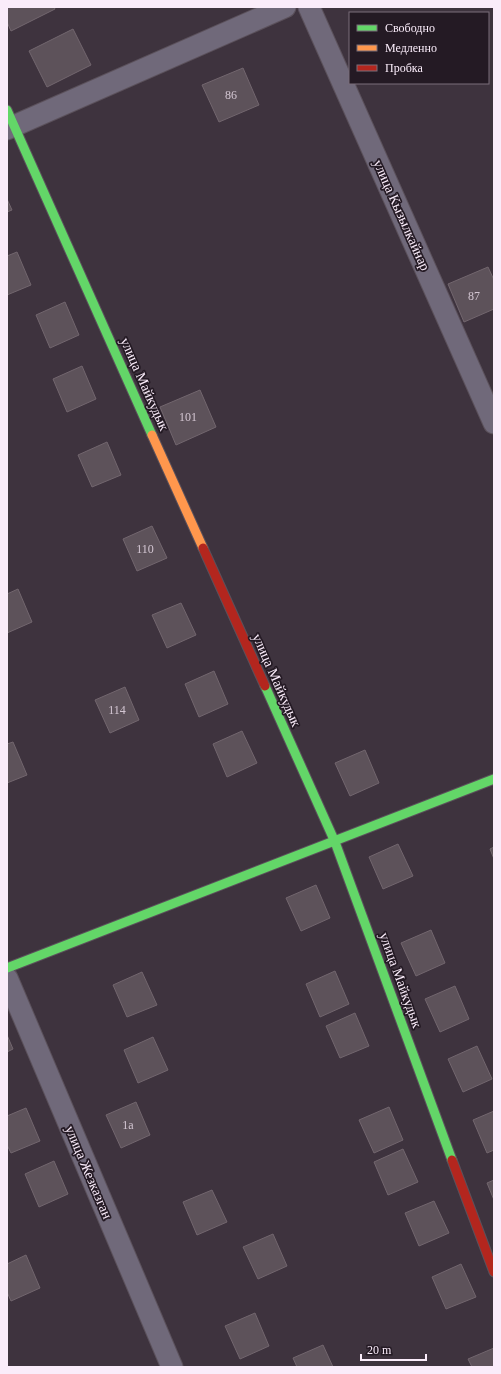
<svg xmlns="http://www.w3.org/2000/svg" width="501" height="1374" font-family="'Times New Roman',serif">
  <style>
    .building { fill: #5d525a; stroke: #72666e }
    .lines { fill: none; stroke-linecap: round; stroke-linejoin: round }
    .street-casing { stroke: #5b515b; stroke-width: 23 }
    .fast-casing { stroke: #5b515b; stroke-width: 11 }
    .slow-casing { stroke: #5b515b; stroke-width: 11 }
    .jam-casing { stroke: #5b515b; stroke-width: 11 }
    .street { stroke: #70697a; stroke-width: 21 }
    .fast { stroke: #63d668; stroke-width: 9 }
    .slow { stroke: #ff974d; stroke-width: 9 }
    .jam { stroke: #b3261e; stroke-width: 9 }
    .labels { text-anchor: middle; stroke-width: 3.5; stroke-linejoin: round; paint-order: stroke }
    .number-label { font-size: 12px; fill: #d3c6d2 }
    .street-label { font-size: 14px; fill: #faecfa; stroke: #241a24 }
  </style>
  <rect width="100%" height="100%" fill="#3e333e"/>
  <g class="building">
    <path d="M7,7h47l1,2 -44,22 -4,-9z"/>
    <path d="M73,29l18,36 -44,22 -18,-36z"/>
    <path d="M243,68l16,37 -40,17 -17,-37z"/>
    <path d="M7,199l5,11 -5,2z"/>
    <path d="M17,252l14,33 -24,10v-39z"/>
    <path d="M488,267l6,13v29l-30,13 -16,-38z"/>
    <path d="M65,302l14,33 -29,13 -14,-33z"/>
    <path d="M82,366l14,33 -29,13 -14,-33z"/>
    <path d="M200,390l16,37 -40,18 -16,-38z"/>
    <path d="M107,442l14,33 -29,12 -14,-32z"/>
    <path d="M152,526l15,32 -30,13 -14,-32z"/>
    <path d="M18,589l14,33 -25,11v-39z"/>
    <path d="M181,603l15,32 -29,13 -15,-33z"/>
    <path d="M214,671l14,33 -29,13 -14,-33z"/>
    <path d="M125,687l14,33 -29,13 -15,-33z"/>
    <path d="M242,731l15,32 -30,14 -14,-33z"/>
    <path d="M13,742l14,33 -20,8v-39z"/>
    <path d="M365,750l14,33 -29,13 -15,-33z"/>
    <path d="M398,844l15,32 -30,13 -14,-32z"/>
    <path d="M494,847v12l-4,-10z"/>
    <path d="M316,885l14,33 -29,13 -15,-33z"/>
    <path d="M431,930l14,33 -29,13 -15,-33z"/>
    <path d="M335,971l14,33 -29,13 -14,-33z"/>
    <path d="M142,972l15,33 -30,12 -14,-32z"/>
    <path d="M455,986l14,33 -29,13 -15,-33z"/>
    <path d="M355,1013l14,33 -29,12 -14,-32z"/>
    <path d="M7,1035l6,14 -6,3z"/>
    <path d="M153,1037l15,33 -30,13 -14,-33z"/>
    <path d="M477,1046l15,33 -29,13 -15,-33z"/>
    <path d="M136,1102l14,33 -29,13 -15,-33z"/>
    <path d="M389,1107l14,33 -29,13 -15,-33z"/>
    <path d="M26,1108l14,33 -29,12 -4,-8v-29z"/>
    <path d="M494,1111v39l-7,3 -14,-33z"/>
    <path d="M403,1149l15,33 -30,13 -14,-33z"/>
    <path d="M54,1161l14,33 -29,13 -14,-33z"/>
    <path d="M494,1180v20l-7,-17z"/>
    <path d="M212,1190l15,32 -30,13 -14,-33z"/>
    <path d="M434,1201l15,32 -30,13 -14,-33z"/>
    <path d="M273,1234l14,32 -29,13 -15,-32z"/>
    <path d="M26,1255l14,33 -29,13 -4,-9v-28z"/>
    <path d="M461,1264l15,33 -30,12 -14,-32z"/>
    <path d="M255,1313l14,33 -29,13 -15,-33z"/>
    <path d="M323,1345l10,22h-36l-4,-9z"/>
    <path d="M494,1348v19h-22l-4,-8z"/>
  </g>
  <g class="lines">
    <g class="street-casing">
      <g id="street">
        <path d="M309,7l185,416"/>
        <path d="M7,129l278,-122"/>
        <path d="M7,978l165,389"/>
      </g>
    </g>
    <g class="fast-casing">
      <g id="fast">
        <path d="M7,110l145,325"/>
        <path d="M265,686l70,156 117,318"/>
        <path d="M7,968l487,-189"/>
      </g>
    </g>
    <g class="slow-casing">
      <path id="slow" d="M152,435l51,113"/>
    </g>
    <g class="jam-casing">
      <g id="jam">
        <path d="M203,548l62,138"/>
        <path d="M452,1160l42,112"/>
      </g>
    </g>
    <use href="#street" class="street"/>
    <use href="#fast" class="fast"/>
    <use href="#slow" class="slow"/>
    <use href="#jam" class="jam"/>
  </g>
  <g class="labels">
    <g class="number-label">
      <text x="231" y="99">86</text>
      <text x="474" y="300">87</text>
      <text x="188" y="421">101</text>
      <text x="145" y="553">110</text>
      <text x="117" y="714">114</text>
      <text x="128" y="1129">1а</text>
    </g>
    <g class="street-label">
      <text transform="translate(402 215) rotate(66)" y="5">улица Кызылкайнар</text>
      <text transform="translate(145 384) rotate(66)" y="5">улица Майкудык</text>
      <text transform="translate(277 680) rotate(66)" y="5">улица Майкудык</text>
      <text transform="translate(401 980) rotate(70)" y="5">улица Майкудык</text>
      <text transform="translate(89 1172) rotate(67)" y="5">улица Жезказган</text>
    </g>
  </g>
  <rect width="501" height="1374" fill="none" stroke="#faecfa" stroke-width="16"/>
  <rect x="349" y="12" width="140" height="72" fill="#241a24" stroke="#7a6e7a"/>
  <rect x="357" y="25" width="20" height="6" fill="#63d668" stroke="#7a6e7a"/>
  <text x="385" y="32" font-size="12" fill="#faecfa">Свободно</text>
  <rect x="357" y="45" width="20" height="6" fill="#ff974d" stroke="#7a6e7a"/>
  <text x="385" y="52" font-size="12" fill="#faecfa">Медленно</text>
  <rect x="357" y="65" width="20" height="6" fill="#b3261e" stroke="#7a6e7a"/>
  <text x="385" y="72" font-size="12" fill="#faecfa">Пробка</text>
  <path d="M361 1354v6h65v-6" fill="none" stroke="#faecfa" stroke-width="2"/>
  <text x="367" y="1354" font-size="12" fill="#faecfa" stroke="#241a24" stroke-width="3" paint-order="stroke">20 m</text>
</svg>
